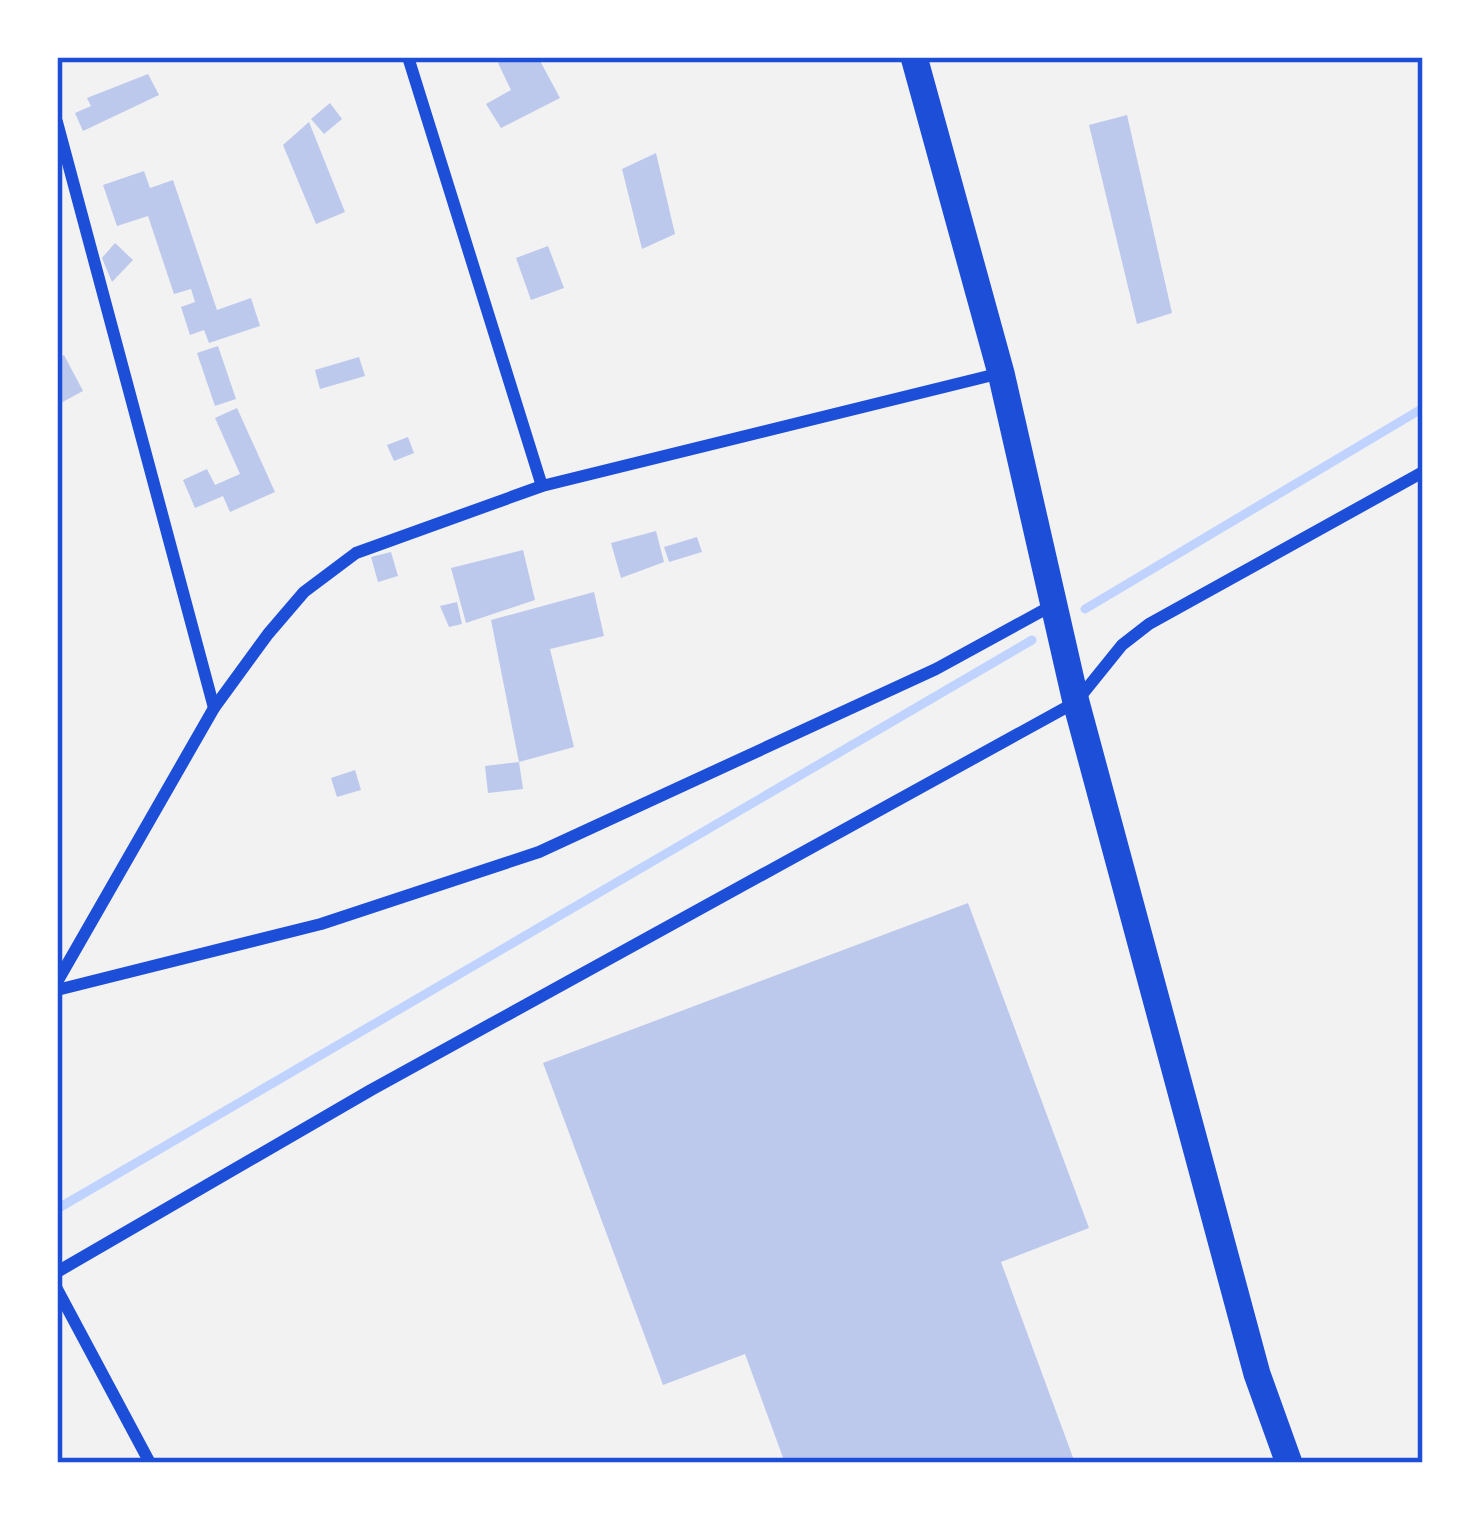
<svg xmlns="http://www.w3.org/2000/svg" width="1480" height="1520" font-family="'Work Sans',sans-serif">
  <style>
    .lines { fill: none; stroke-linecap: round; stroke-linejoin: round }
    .stream { stroke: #bfd3fe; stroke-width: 9 }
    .building { fill: #bdc9ec }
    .minor { stroke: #1d4ed8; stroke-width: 12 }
    .trunk { stroke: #1d4ed8; stroke-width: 27 }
    .neatline { fill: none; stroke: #1d4ed8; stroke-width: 4.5 }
  </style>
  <rect width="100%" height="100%" fill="#f2f2f2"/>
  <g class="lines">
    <g class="stream">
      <path d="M1085,609l338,-201"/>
      <path d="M57,1209l975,-569"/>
    </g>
  </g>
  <g class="building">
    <path d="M509,57h29l22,41 -59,30 -15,-24 25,-14 -13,-27z"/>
    <path d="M148,74l11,21 -76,36 -8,-18 16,-7 -4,-8z"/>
    <path d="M330,103l12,16 -18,15 -13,-15z"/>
    <path d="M1127,115l45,198 -35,11 -48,-199z"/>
    <path d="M309,122l36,90 -29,12 -33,-79z"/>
    <path d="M656,153l19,81 -33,15 -20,-80z"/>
    <path d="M144,171l6,17 23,-8 44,130 34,-12 9,28 -51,17 -5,-13 -14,5 -9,-28 14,-5 -4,-13 -17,5 -26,-78 -31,10 -14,-41z"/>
    <path d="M115,243l18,17 -21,22 -10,-24z"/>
    <path d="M548,246l16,42 -33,12 -15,-42z"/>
    <path d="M218,346l18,53 -21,7 -18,-53z"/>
    <path d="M64,355l19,36 -26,14v-46z"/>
    <path d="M359,357l6,19 -45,13 -5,-19z"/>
    <path d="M237,408l38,84 -45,20 -7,-16 -28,12 -12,-28 24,-11 8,16 25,-11 -25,-56z"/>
    <path d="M408,437l6,16 -20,8 -7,-16z"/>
    <path d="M656,531l8,31 -43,16 -10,-35z"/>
    <path d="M697,537l5,15 -33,10 -5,-15z"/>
    <path d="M523,550l12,50 -69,23 -15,-55z"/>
    <path d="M391,552l7,24 -20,6 -7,-25z"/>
    <path d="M594,592l10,44 -54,13 24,98 -55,15 -28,-142z"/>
    <path d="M457,602l5,22 -13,3 -9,-21z"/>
    <path d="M519,762l4,27 -35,4 -3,-27z"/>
    <path d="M355,770l6,20 -24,7 -6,-19z"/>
    <path d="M968,903l121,325 -88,34 74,201h-290l-40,-109 -82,31 -120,-322z"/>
  </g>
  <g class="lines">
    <g class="minor">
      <path d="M408,57l134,429"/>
      <path d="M57,122l157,586"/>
      <path d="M57,982l157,-274 54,-74 36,-42 52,-39 186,-67 459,-113"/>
      <path d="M57,990l264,-66 218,-72 397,-183 117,-64"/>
      <path d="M57,1272l314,-182 705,-388 46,-57 27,-21 274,-152"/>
      <path d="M57,1289l93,174"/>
    </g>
    <path class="trunk" d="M914,57l87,316 75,329 181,672 32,89"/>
  </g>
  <rect width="1480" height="1520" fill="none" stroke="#ffffff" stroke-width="120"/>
  <rect x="60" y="60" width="1360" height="1400" class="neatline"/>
</svg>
